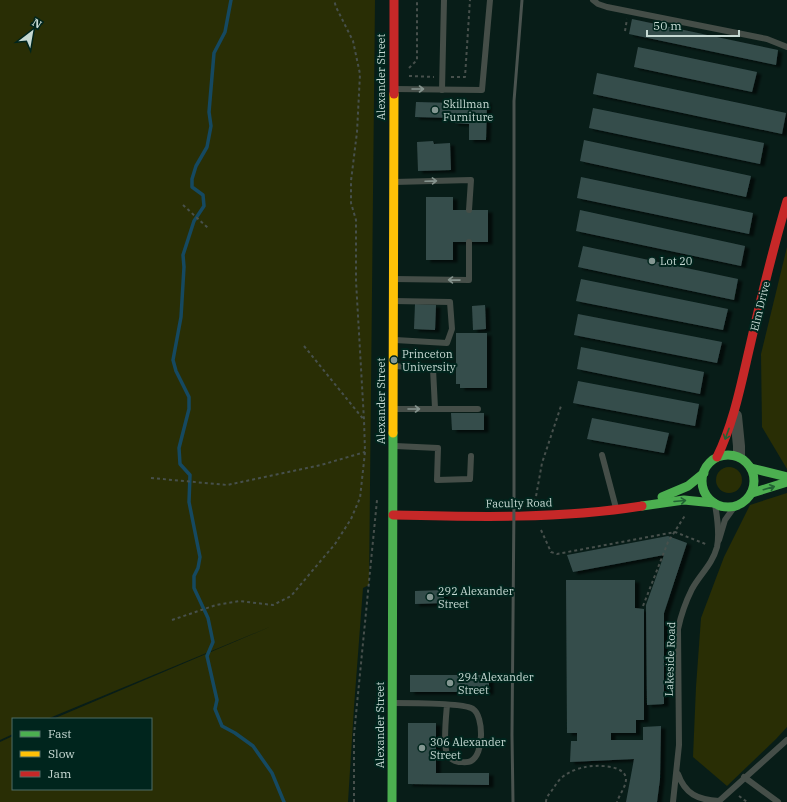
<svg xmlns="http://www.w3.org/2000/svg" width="787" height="802" font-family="'IBM Plex Serif',serif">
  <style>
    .green { fill: #292e05 }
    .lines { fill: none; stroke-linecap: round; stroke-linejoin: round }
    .stream { stroke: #154961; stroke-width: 3.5 }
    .building { fill: #364d4c; filter: url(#shadow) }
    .path { stroke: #47504c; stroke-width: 2; stroke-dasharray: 3 3; stroke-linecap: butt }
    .lane { stroke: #454e48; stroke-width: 6 }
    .street { stroke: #454e48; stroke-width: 12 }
    .fast { stroke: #4caf50; stroke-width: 9 }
    .slow { stroke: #ffc107; stroke-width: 9 }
    .jam { stroke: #c62828; stroke-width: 9 }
    .rail { stroke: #4a534f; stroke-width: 3 }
    .oneway { stroke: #86948e }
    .oneway2 { stroke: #226334 }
    .poi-dot { fill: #849792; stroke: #00251d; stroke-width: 1.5 }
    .labels { text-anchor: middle; stroke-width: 4; stroke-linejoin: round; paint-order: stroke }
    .street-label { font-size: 11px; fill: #c6d9d3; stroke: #00251d }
    .poi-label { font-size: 11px; fill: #c6d9d3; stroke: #00251d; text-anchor: start }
  </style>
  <defs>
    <filter id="shadow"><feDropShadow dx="4.5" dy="2.5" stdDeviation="1" flood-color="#0009"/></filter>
  </defs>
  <rect width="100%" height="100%" fill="#081d18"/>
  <g class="green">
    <path d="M0,0h375l-6,585 -6,3 -9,119 -6,95h-348v-60l13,-6v53h138v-70h-98l219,-93 -225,93h-34v15l-13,6z"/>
    <path d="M787,247v222l-25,-42 -1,-73z"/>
    <circle cx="729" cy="480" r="13"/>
    <path d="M787,493v234l-11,12 -49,47 -34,-29 3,-70 5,-69 23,-61 26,-52z"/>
  </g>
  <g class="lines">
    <path class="stream" d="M231,0l-6,32 -11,21 -5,59 2,14 -4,21 -11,19 -4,13v8l11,8 1,11 -10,15 -11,34 1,12 -3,50 -8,43 3,11 13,26v12l-10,39 1,16 10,11 -1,27 11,55 -2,11 -4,8v12l14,30 5,24 -6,14 10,44 -2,9 7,17 13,7 18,13 19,27 12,29"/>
  </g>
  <g class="building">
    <path d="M632,19l146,31 -2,15 -147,-31z"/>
    <path d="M638,47l119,25 -5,20 -118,-25z"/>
    <path d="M597,73l189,40 -4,21 -189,-40z"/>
    <path d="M454,101h33l-1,39h-17v-16l-15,-1 -1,-5 -38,-1 1,-15 38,1z"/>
    <path d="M593,108l171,35 -4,21 -171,-36z"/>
    <path d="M584,140l167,36 -5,21 -166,-36z"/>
    <path d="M433,141l1,3 16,-1 1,27 -33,1 -1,-29z"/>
    <path d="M581,177l172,36 -4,21 -172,-36z"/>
    <path d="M426,197h27v13h35v32h-35v18h-27z"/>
    <path d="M580,210l165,36 -4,20 -165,-35z"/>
    <path d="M583,246l155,33 -4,21 -156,-33z"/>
    <path d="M581,279l147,30 -5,21 -147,-29z"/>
    <path d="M415,304l21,1 -1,25 -21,-1z"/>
    <path d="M485,305l1,24 -13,1 -1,-24z"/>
    <path d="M578,314l144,28 -5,21 -143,-28z"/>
    <path d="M456,333h31v55h-27v-4h-4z"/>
    <path d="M581,347l123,25 -4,22 -123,-25z"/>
    <path d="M578,381l121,23 -4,22 -122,-23z"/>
    <path d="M451,413h33v17h-32z"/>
    <path d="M592,418l77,15 -5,20 -77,-14z"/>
    <path d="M668,536l19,7 -23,70v91l-17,1 -1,-100 18,-50 -91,17 -6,-17z"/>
    <path d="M566,580h69v28l9,1v111h-8v13h-25v7h32v-13l18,-1 -1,53 -3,23h-31l8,-43 -64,3 1,-21h6v-8h-10z"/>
    <path d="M444,590v13l-29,1v-13z"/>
    <rect x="410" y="675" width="79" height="17"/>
    <path d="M408,723h28v50h53v12l-81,-1z"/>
  </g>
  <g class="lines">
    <g class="path">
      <path d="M625,31l2,-12"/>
      <path d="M409,68l8,-8v-60"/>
      <path d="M409,76l25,1"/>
      <path d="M451,77h14l5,-77"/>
      <path d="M183,205l25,23"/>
      <path d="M304,346l60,74 -8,-139v-61l-5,-17v-22l6,-49 3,-58 -7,-33 -17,-34 -2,-7"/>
      <path d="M151,478l76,7 94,-20 44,-13"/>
      <path d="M535,502l7,-39 19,-57"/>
      <path d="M541,530l10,22 6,2 118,-22 33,13"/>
      <path d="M643,606l25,-64 18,-28"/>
      <path d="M172,620l44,-15 23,-4 34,4 18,-9 44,-52 16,-25 9,-21 5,-46 -1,-32"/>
      <path d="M739,796l8,6"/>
      <path d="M354,802v-67l23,-235"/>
      <path d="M546,802c0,-5 4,-9 7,-13 3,-5 7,-11 12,-14 6,-4 14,-7 20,-8 10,-2 40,-3 41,12 0,8 -7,16 -9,23"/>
    </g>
    <g class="lane">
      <path d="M593,0l5,4 9,3 160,32 20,8"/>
      <path d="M395,89l87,1 8,-90"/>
      <path d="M442,90l2,-90"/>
      <path d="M394,182l77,-2 -2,30"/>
      <path d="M394,279l75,1v-38"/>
      <path d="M394,301l56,1 2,27 -5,14 -52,-3"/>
      <path d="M395,366l38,3 2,39"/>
      <path d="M394,409h84"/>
      <path d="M395,446l43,2 -1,32 33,-1 1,-23"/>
      <path d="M602,455l14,53"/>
      <path d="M719,540l6,-20 10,-14"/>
      <path d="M394,703c13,0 71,0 79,6 11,7 11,46 -2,52 -3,2 -8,1 -12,1 -5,-1 -10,-3 -12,-8 -4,-10 -1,-37 0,-49"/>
      <path d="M678,774c7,20 20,26 41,27"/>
      <path d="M744,777l34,25"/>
      <path d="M673,802l6,-57 -1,-116c3,-14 8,-28 14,-40 9,-16 20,-24 25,-42 3,-14 0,-30 -2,-43"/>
      <path d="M718,802l69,-62"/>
    </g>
    <path class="street" d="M736,416l3,30v10"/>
    <g class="fast">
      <circle cx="728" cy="481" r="26"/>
      <path d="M751,468l36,9"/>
      <path d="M752,493l35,-11"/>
      <path d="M662,497l26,-11 16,-13"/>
      <path d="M642,506l42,-6 30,3"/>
      <path d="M392,802l1,-369"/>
    </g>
    <path class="slow" d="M393,433l1,-339"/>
    <g class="jam">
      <path d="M394,94v-94"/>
      <path d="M717,457c17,-35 24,-73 33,-111 11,-48 23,-97 37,-145"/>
      <path d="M393,515c83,2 167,4 249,-9"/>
    </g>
    <path class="rail" d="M513,802l-1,-67 2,-232v-402l8,-101"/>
  </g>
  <defs><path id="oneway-shaft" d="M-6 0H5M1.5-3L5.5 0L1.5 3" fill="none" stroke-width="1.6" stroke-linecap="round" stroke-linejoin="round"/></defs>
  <g class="oneway">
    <use href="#oneway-shaft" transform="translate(418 89)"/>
    <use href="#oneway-shaft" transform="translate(431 181) rotate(-2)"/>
    <use href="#oneway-shaft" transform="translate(454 280) rotate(-179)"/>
    <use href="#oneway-shaft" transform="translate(414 409)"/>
  </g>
  <g class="oneway2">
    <use href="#oneway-shaft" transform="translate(727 434) rotate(110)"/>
    <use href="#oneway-shaft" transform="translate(769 488) rotate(-16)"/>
    <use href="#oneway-shaft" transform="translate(680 501) rotate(-5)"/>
  </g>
  <g class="poi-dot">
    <circle cx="435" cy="110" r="4"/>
    <circle cx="652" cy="261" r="4"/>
    <circle cx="394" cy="360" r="4"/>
    <circle cx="430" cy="597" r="4"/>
    <circle cx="450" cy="683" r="4"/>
    <circle cx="422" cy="748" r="4"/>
  </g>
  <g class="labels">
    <g class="street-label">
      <text transform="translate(381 77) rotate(-90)" y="4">Alexander Street</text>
      <text transform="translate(760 306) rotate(-76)" y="4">Elm Drive</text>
      <text transform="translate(381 401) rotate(-90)" y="4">Alexander Street</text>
      <text transform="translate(519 503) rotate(-1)" y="4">Faculty Road</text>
      <text transform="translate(670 659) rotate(-88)" y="4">Lakeside Road</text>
      <text transform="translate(380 725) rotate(-90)" y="4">Alexander Street</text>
    </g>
    <g class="poi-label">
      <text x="443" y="108">Skillman<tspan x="443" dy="13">Furniture</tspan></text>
      <text x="660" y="265">Lot 20</text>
      <text x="402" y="358">Princeton<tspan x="402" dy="13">University</tspan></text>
      <text x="438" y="595">292 Alexander<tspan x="438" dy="13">Street</tspan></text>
      <text x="458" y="681">294 Alexander<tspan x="458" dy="13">Street</tspan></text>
      <text x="430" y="746">306 Alexander<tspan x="430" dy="13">Street</tspan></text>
    </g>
  </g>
  <rect x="12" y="718" width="140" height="72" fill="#00251d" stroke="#4f6d66"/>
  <rect x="20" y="731" width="20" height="6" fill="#4caf50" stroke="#4f6d66"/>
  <text x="48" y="738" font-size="12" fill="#c6d9d3">Fast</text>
  <rect x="20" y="751" width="20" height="6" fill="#ffc107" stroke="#4f6d66"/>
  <text x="48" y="758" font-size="12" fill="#c6d9d3">Slow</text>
  <rect x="20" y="771" width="20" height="6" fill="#c62828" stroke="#4f6d66"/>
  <text x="48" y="778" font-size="12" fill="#c6d9d3">Jam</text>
  <g transform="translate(32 32) rotate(31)" stroke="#00251d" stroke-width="3" paint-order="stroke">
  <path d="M0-3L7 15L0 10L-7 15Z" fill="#c6d9d3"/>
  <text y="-6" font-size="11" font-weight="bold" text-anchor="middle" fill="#c6d9d3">N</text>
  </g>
  <path d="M647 30v6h92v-6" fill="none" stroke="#c6d9d3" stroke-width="2"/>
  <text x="653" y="30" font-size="12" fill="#c6d9d3" stroke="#00251d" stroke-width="3" paint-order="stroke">50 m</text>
</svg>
